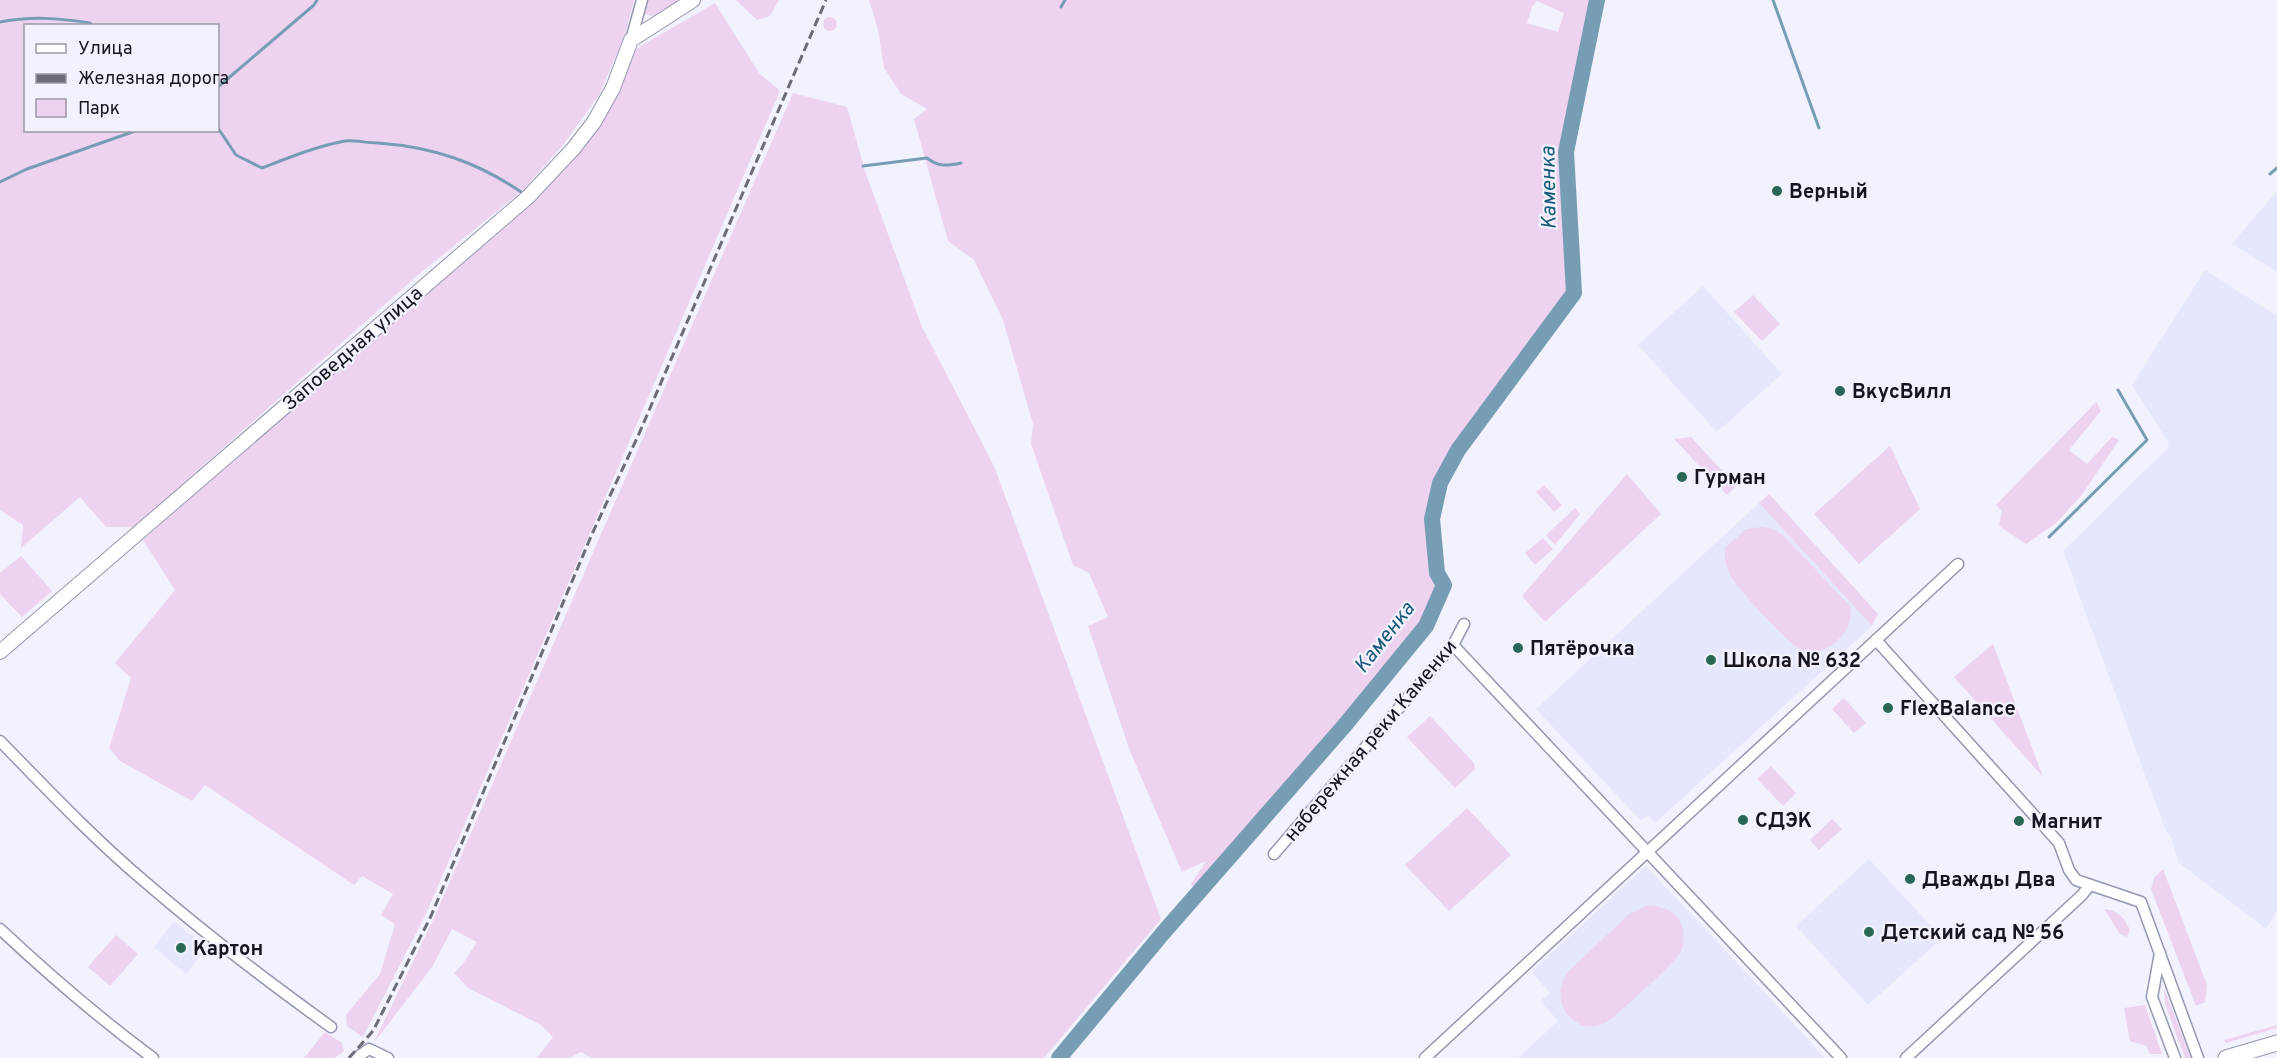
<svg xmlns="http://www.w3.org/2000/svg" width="2277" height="1058" font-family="Overpass,sans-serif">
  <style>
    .built { fill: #e5e8fd }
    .green { fill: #eed3f1; fill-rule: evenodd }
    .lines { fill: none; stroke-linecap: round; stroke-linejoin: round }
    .stream { stroke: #779db4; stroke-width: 3 }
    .river { stroke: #779db4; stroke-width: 16 }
    .minor-casing { stroke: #9497b0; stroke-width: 13 }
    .tertiary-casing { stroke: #9497b0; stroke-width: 16 }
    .secondary-casing { stroke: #9497b0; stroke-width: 17 }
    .minor { stroke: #fff; stroke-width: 10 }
    .tertiary { stroke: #fff; stroke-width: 14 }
    .secondary { stroke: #fff; stroke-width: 15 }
    .rail { stroke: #6b6c76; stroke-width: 3; stroke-dasharray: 9 4.5; stroke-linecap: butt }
    .poi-dot { fill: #286754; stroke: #f1f2fd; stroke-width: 2 }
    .labels { text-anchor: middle; stroke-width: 4.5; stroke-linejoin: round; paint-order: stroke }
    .poi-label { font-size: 20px; font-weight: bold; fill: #14151e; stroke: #f1f2fd; text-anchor: start }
    .street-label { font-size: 20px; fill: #14151e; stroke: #f1f2fd }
    .water-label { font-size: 21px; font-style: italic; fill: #185a7b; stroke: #f1f2fd }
  </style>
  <rect width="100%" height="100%" fill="#f1f2fd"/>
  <g class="built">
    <path d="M2277,191v80l-45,-27z"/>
    <path d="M2205,270l72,46v595l-11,18 -88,-67 -6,-23 -7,-10 -102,-278 104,-102 2,-6 -37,-58z"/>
    <path d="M1703,286l79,88 -65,58 -79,-87z"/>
    <path d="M1759,503l113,123 -217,197 -7,-8 -7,6 -105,-112z"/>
    <path d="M1869,859l73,79 -74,67 -72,-79z"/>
    <path d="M1646,866l96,102 83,90h-307l40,-37 -18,-20 10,-8 -19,-21z"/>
    <path d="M174,921l33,27 -21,26 -32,-27z"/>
  </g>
  <g class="green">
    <path d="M0,0h634l-9,35 -26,60 -36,50 -41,46 -104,84 -284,252h-28l-26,-30 -59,51 2,-23 -23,-15zM26,26h192v104h-192z"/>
    <path d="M649,0h32l-26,17 -10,-3z"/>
    <path d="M736,0h43l-9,16 -13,4z"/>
    <path d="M869,0h723l-31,149 11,139 -100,137 -38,57 -2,37 5,53 7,13 -18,41 -81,99 -147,169 -7,-10 15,-23 -24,11 -52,-121 -42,-125 20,-9 -19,-44 -16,-8 -42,-121 2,-20 -30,-104 -29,-60 -26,-19 -34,-122 13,-10 -26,-15 -17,-26 -6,-38zM1537,1l27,12 -6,19 -31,-9 5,-16z"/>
    <path d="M715,3l44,70 21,18 -354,823 -63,123 -16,-11 -1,-11 34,-41 15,-50 -14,-9 12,-21 -31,-18 -8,9 -149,-100 -13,16 -72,-40 -11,-13 22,-70 -16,-15 60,-73 -32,-50 103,-91 287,-246 43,-49 37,-51 23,-54z"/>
    <circle cx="830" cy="24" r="7"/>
    <path d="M793,93l54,14 18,64 57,156 72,139 167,453 -117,139h-453l-10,-6 -12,6h-32l16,-21 -12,-12 -73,-37 -14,-15 8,-8 15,-23 -25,-13 -20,38 -59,77 61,-126z"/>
    <path d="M1753,295l27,29 -18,17 -28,-29z"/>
    <path d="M2096,402l5,9 -32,39 18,14 25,-27 7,3 -38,56 -26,28 -29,20 -27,-18 3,-15 -6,-6z"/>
    <path d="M1691,437l45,49 -9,9 -53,-56z"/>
    <path d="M1890,446l30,63 -61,55 -45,-50z"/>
    <path d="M1627,474l34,40 -116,108 -23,-26z"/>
    <path d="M1544,485l18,20 -8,7 -18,-20z"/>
    <path d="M1769,494l109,120 -6,12 -113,-123z"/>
    <path d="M1575,508l5,6 -25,31 -9,-10z"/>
    <path d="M1762,527l12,2 11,8 65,69c3,13 -2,24 -11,33 -10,11 -25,15 -39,10 -11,-4 -64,-62 -70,-74 -5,-10 -6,-16 -5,-27l21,-19z"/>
    <path d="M1543,538l10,11 -18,16 -10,-12z"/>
    <path d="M21,556l31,35 -30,26 -22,-23v-21z"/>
    <path d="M1993,644l50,133 -89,-100z"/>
    <path d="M1844,698l22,25 -12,10 -22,-24z"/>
    <path d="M1430,716l44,47 1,6 -20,19 -48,-51z"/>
    <path d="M1771,766l25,27 -13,13 -26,-27z"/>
    <path d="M1467,808l44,47 -62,56 -44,-46z"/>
    <path d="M1832,819l10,10 -23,21 -9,-10z"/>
    <path d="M2163,869l44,116 -2,17 -9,4 -45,-117 3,-11z"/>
    <path d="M1645,906c29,-2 46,18 36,46 -6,10 -65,65 -76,71 -29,15 -59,-21 -37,-51l60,-57z"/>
    <path d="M2104,909c15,2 20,8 26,21l-3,7 -7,-3z"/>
    <path d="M116,935l22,19 -28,32 -22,-19z"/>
    <path d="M2164,988l27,70h-6l-20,-54z"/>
    <path d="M2145,1005l17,49h-12l-4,-8 -16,-5 -6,-33z"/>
    <path d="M2277,1025v3l-51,15 -2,-3z"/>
    <path d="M325,1032l17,11 2,8 -10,7h-30z"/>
  </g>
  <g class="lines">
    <g class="stream">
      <path d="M1773,0l46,128"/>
      <path d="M1061,7l4,-7"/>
      <path d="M0,22c31,-6 59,-4 90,1l3,3"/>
      <path d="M218,87l96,-82 3,-5"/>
      <path d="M218,128l18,27 26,13c26,-10 55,-22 83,-27 10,-1 22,2 33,2 55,4 100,19 146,51"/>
      <path d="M863,166l64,-8c11,9 21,8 34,5"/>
      <path d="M2270,174l7,-6"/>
      <path d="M0,182l27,-13 111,-39"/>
      <path d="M2049,537l98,-97 -29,-50"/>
    </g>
    <path class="river" d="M1059,1058l104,-125 182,-208 81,-99 18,-41 -7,-12 -5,-54 8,-36 18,-33 116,-157 -8,-141 31,-152"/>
    <g class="minor-casing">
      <g id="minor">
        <path d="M631,40l11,-40"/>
        <path d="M1876,640l183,203 10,27 7,10 65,22 57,156"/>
        <path d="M1453,645l388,413"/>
        <path d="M0,741c47,48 93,97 144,140 60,52 123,100 187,146"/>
        <path d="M1274,854l179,-209 11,-21"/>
        <path d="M0,929c49,46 99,89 153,129"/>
        <path d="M2160,953l-8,44 23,61"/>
        <path d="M356,1058l13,-9 19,9"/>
        <path d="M1425,1058l533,-494"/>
        <path d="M1906,1058l176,-163 8,-10"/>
      </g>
    </g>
    <g class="tertiary-casing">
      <path id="tertiary" d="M0,652l528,-455 46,-49 20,-26 19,-34 18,-48 62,-40"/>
    </g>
    <g class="secondary-casing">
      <path id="secondary" d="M2226,1058l51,-15"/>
    </g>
    <use href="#minor" class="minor"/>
    <use href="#tertiary" class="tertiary"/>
    <use href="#secondary" class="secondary"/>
    <path class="rail" d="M349,1058l24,-27 58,-115 161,-382 46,-98 188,-436"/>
  </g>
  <g class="poi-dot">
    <circle cx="1777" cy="191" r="6"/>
    <circle cx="1840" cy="391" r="6"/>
    <circle cx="1682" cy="477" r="6"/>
    <circle cx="1518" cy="648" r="6"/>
    <circle cx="1711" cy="660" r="6"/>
    <circle cx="1888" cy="708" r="6"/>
    <circle cx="1743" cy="820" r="6"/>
    <circle cx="2019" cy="821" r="6"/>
    <circle cx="1910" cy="879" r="6"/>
    <circle cx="1869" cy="932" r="6"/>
    <circle cx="181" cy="948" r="6"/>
  </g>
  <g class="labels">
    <g class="poi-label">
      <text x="1789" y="198">Верный</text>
      <text x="1852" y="398">ВкусВилл</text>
      <text x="1694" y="484">Гурман</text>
      <text x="1530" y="655">Пятёрочка</text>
      <text x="1723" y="667">Школа № 632</text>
      <text x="1900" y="715">FlexBalance</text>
      <text x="1755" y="827">СДЭК</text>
      <text x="2031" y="828">Магнит</text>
      <text x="1922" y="886">Дважды Два</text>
      <text x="1881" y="939">Детский сад № 56</text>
      <text x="193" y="955">Картон</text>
    </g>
    <g class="street-label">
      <text transform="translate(352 348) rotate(-41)" y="7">Заповедная улица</text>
      <text transform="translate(1370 740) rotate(-50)" y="7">набережная реки Каменки</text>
    </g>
    <g class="water-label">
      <text transform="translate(1548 188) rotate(-91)" y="7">Каменка</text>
      <text transform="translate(1384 637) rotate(-52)" y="7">Каменка</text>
    </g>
  </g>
  <rect x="24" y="24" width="195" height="108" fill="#f1f2fd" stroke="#999aa4" stroke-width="1.5"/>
  <rect x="36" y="44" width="30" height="9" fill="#ffffff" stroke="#999aa4" stroke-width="1.5"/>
  <text x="78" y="54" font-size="18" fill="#14151e">Улица</text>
  <rect x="36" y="74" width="30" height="9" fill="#6b6c76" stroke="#999aa4" stroke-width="1.5"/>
  <text x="78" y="84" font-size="18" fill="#14151e">Железная дорога</text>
  <rect x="36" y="99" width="30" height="18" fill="#eed3f1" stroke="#999aa4" stroke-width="1.5"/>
  <text x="78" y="114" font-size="18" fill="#14151e">Парк</text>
</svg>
